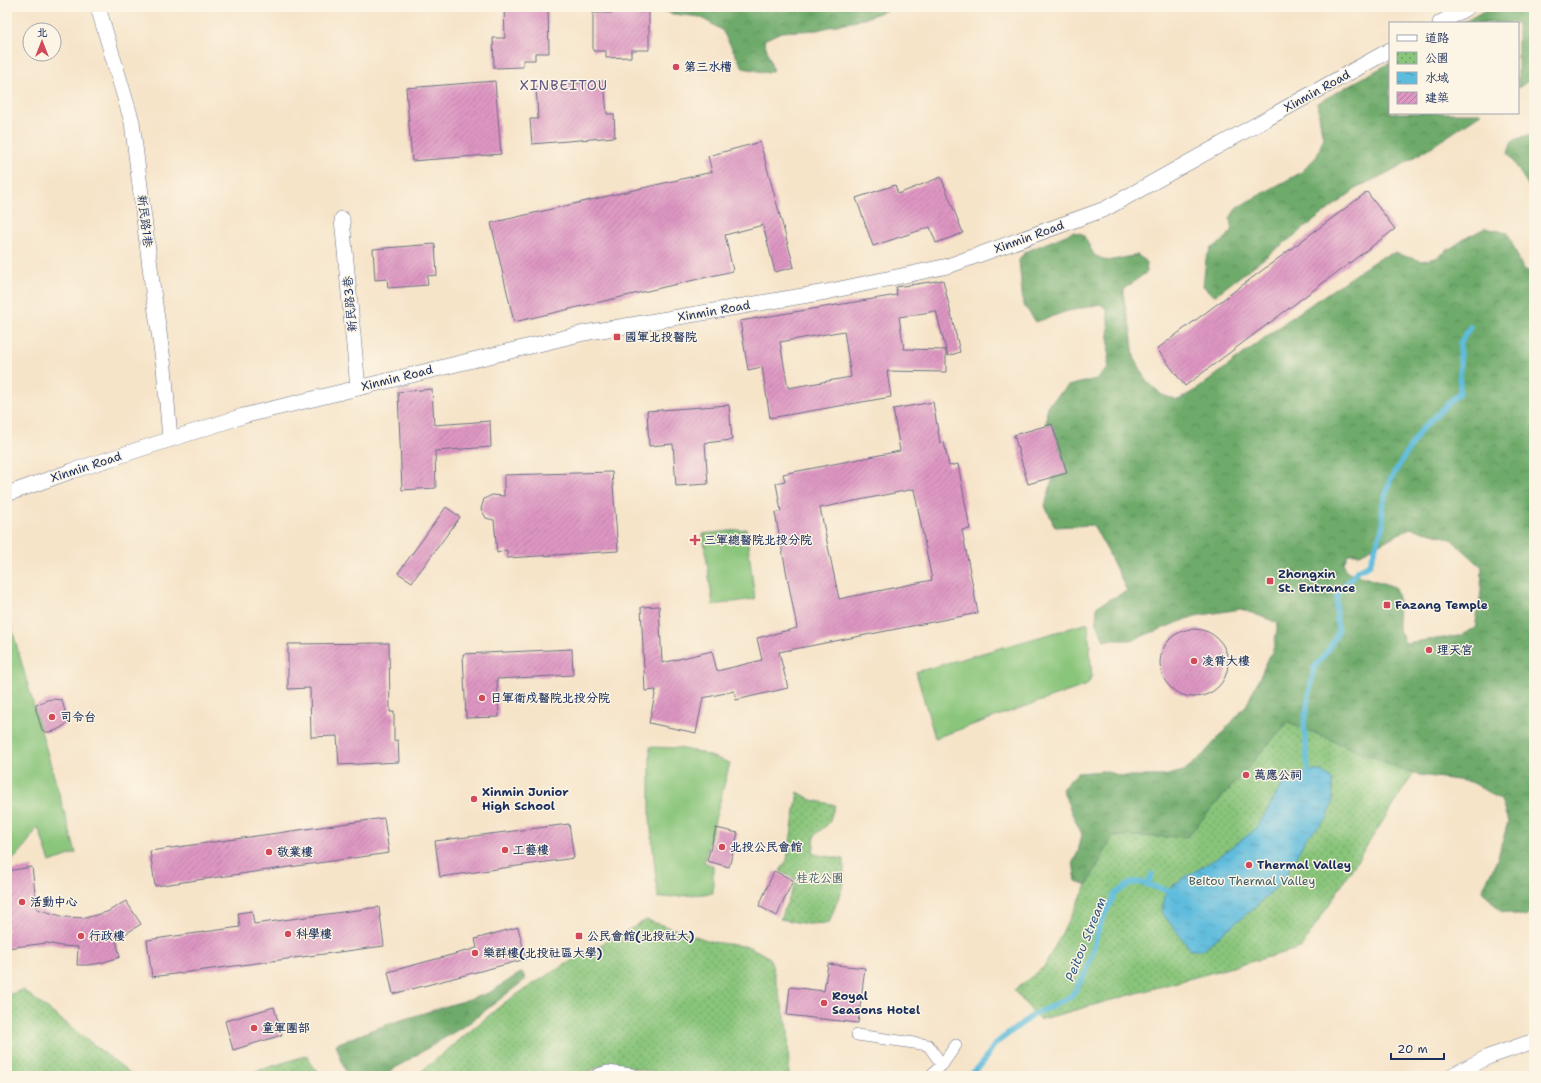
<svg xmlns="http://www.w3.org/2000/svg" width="1541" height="1083" font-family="'Shantell Sans','LXGW WenKai TC',sans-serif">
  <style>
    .grass { fill: #89c57a; stroke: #527a6c }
    .forest { fill: url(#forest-crowns); stroke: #446c64; fill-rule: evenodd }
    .park { fill: url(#park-dots); stroke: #527a6c }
    .water { fill: url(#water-ripples); stroke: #3c769e }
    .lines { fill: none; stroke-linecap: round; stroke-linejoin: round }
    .stream { stroke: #5ebcdd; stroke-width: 5.5 }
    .building { fill: url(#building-hatch); fill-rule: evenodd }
    .pedestrian-casing { stroke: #686e83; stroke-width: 12 }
    .minor-casing { stroke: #686e83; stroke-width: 16 }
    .pedestrian { stroke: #fff; stroke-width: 11 }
    .minor { stroke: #fff; stroke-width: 15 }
    .poi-dot { fill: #d1495b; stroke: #fcf5e5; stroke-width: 1.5 }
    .labels { text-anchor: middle; stroke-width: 3; stroke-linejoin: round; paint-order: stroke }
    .poi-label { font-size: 12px; font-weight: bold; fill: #1b2f5e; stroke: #fcf5e5; text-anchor: start }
    .street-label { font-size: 12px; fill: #1b2f5e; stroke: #fcf5e5 }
    .park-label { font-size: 12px; fill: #3c5c66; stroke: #fcf5e5 }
    .water-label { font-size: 13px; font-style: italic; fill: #2f5984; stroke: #fcf5e5 }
    .quarter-label { font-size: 14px; letter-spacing: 1px; fill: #5f5381; stroke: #fcf5e5 }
  </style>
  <defs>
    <pattern id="forest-crowns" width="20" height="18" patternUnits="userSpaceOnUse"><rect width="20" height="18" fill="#6eaa6a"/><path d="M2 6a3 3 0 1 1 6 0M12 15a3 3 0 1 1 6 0" fill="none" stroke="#5a8b5a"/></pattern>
    <pattern id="park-dots" width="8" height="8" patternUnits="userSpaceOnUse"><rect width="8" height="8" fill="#89c57a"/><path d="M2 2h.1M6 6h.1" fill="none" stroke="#6fa067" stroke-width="1.8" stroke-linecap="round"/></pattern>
    <pattern id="water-ripples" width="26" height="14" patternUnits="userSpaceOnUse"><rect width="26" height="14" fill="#5ebcdd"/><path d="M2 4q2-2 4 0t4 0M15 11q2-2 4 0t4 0" fill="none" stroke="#4d99b6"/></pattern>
    <pattern id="building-hatch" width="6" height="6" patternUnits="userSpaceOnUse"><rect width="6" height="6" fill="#de96c2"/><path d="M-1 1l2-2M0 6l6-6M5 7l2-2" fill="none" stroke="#b37ba1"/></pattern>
  </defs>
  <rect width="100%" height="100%" fill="#fcf5e5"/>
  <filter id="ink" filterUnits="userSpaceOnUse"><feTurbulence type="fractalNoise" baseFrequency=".025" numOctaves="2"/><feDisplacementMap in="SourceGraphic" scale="8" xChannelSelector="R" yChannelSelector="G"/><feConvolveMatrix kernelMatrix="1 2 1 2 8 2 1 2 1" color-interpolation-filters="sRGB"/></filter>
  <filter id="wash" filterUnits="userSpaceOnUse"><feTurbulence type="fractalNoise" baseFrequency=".012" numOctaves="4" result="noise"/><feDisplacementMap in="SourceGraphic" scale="16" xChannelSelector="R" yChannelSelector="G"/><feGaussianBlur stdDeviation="0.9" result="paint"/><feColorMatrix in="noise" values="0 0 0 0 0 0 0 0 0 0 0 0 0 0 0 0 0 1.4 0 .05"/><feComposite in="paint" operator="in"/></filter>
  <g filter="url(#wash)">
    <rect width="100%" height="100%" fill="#f6e4c9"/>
    <g class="grass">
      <path d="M746,529l9,70 -42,6 -10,-71z"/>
      <path d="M7,612l69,241 -26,9 -12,-35c-10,14 -16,27 -31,37z"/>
      <path d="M1088,623l4,54 -5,8 -152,53 -19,-66z"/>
      <path d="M650,747l28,1 20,4 32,11 -26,99 9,4v27l-55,5 -8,-79z"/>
    </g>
    <g class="forest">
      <path d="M650,7h245l-29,11 -49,12 -36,2 -17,8 9,30 -5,3 -25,-5 -21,-38 -22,-13 -27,-3z"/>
      <path d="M1491,7h43v70l-16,11v-65h-56z"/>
      <path d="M1390,63v50h92c-40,27 -78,54 -122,73l-146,110 -11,-10 3,-27 5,-11 11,-6 10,-11 -2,-12 6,-11 64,-35 17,-17 6,-17 -6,-36z"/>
      <path d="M1527,135l7,3v57l-26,-42 4,-12z"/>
      <path d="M1485,228l23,5 15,36 11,4v635l-8,9 -26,-6 -18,-21 15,-30 11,-38 -7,-22 -30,-18 -58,-8 -125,-52 -101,115 -73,-1 -27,49 -11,-4 -3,-19 5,-10 4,-18 -9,-18 -11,-27 15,-16 26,-2 19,5h42l20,-5 19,-16 43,-49 28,-59 4,-24 -37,-14 -46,7 -63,24h-28l-8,-18 1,-16 30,-15 -19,-39 -15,-27 -38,2 -10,-21 8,-29 14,-4 -15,-49 -6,2 1,-20 21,-20 28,-7 12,-11 1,-34 -2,-25 -7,-5 -35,8 -29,10 -13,-18 -4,-44 6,-8 48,-20 10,2 11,21 14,6 29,-6 9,6 1,11 -23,17v12l7,30 3,26 13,24 15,14 16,5 21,-12 89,-68 91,-62 15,-5 28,8 14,-3 30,-20zM1410,528l23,5 18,6 31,28 -1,25 -6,36 -16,8 -54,7 -7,-16 1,-25 -4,-15 -50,-16 -1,-8 4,-9h12z"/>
      <path d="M522,972l4,7 -57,44 -87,53h-35l-11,-32 49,-19 104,-32z"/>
    </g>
    <g class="park">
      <path d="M1288,722l125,52 -112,174 -262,72 -25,-30 30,-23 69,-131 74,1z"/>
      <path d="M798,792l14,8 23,5 -6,18 -14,12 -2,19 31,5v24l-15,40 -22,1 -27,-5 17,-39 -17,-9 7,-11z"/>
      <path d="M647,920l66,22 37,5 20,11 18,70 1,48h-133l-4,-4 -42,-9 -33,13h-161l88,-73c46,-31 94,-58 143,-83z"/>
      <path d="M23,990l111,86h-127v-81z"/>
      <path d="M308,1055l4,11 6,7h5l1,3h-83z"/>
    </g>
    <path class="water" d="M1308,771h13l11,9 1,21 -6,18 -21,19 -22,41 -22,22 -60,49h-11l-29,-37 4,-23 26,-17 27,-16 37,-28 29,-49z"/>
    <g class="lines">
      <g class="stream">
        <path d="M1306,778l2,-7 -4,-49 10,-54 14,-18 10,-18 -2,-23 1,-14 20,-24 13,-7 13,-39 -1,-18 8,-27 30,-49 40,-39v-49l10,-16"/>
        <path d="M1148,884l4,-10"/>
        <path d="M969,1076l12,-11 14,-21 38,-29 39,-19 15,-26 13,-46 15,-30 14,-10 10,-2 27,8 7,1"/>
      </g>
    </g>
    <g id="blocks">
      <g class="building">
        <path d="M504,7h44l1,46h-14v7h-12v7l-29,1 -1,-30h12z"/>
        <path d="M612,7h26v5h11v38h-18v7l-25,1v-7h-13v-38h19z"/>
        <path d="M495,81l6,73 -89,7 -6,-73z"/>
        <path d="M604,81l3,33h7l1,23 -83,7 -2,-25h8l-2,-32z"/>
        <path d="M760,142l34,125 -19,5 -12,-47 -38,10 8,36 -219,51 -23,-99 221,-51 -4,-16z"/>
        <path d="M941,177l22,56 -27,10 -6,-16 -57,19 -17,-48 39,-13 3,9z"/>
        <path d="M1367,192l28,37 -210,157 -28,-37z"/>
        <path d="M435,244l2,31 -10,1 1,9 -40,3 -1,-9 -12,1 -2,-31z"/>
        <path d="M943,280l17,72 -12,4 -2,-6v22l-59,-1 4,26 -121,21 -8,-51 -14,3 -8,-49 157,-26 -1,-8zM936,311l10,39 -42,-1 -5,-32zM844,331l7,46 -63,11 -8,-46z"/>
        <path d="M432,389l2,36 56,-4 1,26 -56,4 1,37 -34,2 -4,-98z"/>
        <path d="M933,402l7,41 4,-1 5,24 9,-2 12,65 -8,1 16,83 -199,39 9,36 -52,12 -2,-9 -31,7 -7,35 -47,-10 7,-33 -11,1 -4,-84 18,-1 3,57 50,-12 5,20 45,-11 -5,-22 40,-10 -22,-115 6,-2 -5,-28 9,-2 -2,-7 117,-23 -7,-42zM914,489l18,91 -93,19 -19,-91z"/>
        <path d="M729,405l3,35 -27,3 3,41 -32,2 -3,-42 -24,2 -2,-35z"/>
        <path d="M1052,424l15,49 -39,11 -14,-49z"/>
        <path d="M612,472l6,79 -111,7v-8l-10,3 -3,-33 -8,-2 -5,-9 3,-10 8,-4 12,1v-21z"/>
        <path d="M446,507l14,10 -48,65 -14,-9z"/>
        <circle cx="1194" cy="663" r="34"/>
        <path d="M389,643l1,69h4v29l4,-1 1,22 -60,3 -2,-29 -26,1 -1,-49 -22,1v-45z"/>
        <path d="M572,649l1,26 -76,4 2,38 -33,1 -3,-64z"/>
        <path d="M52,699l10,1 6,23 -11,7 -6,2h-5l-4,-2 -6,-20v-5l11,-5z"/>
        <path d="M384,818l5,35 -234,33 -5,-35z"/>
        <path d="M569,824l5,34 -134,19 -5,-36z"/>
        <path d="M716,828l22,5 -9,34 -22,-6z"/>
        <path d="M32,867l5,42 28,8 20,1 22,-6 19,-11 15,23 -25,16 4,17 -19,6 -13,2h-11l1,-18 -17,-1 -14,-3 -40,5v-77z"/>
        <path d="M774,871l19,9 -16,36 -18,-10z"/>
        <path d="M379,907l5,39 -232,31 -5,-37 93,-13 -2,-14 14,-2 2,13z"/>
        <path d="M518,927l8,32 -133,35 -5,-22 89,-24 -2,-9z"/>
        <path d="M828,964l37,4 -7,55 -71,-8 3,-28 34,4z"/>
        <path d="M274,1007l8,28 -49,15 -8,-29z"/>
      </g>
    </g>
  </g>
  <g filter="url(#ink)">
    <use href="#blocks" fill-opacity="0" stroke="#686e83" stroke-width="1"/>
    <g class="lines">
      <g class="pedestrian-casing">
        <g id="pedestrian">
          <path d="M857,1035l71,10 14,20"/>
          <path d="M930,1076l12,-11 14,-20"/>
        </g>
      </g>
      <g class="minor-casing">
        <g id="minor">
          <path d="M98,7l34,115 21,169 11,76 6,72"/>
          <path d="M1440,23l28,-16"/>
          <path d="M342,219l16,169"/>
          <path d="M7,494l65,-23 171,-55 341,-83 242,-41 122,-26 157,-57 285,-159"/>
          <path d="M598,1076l9,-3 25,3"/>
          <path d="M1451,1076l37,-19 46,-16"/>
        </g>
      </g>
      <use href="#pedestrian" class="pedestrian"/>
      <use href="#minor" class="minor"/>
    </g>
  </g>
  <g class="poi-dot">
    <circle cx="676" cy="67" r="4"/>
    <rect x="613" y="333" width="8" height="8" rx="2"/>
    <path d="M693 534h4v4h4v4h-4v4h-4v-4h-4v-4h4z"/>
    <rect x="1266" y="577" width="8" height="8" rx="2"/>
    <rect x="1383" y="601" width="8" height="8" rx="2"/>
    <circle cx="1429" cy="650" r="4"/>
    <circle cx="1194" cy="661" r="4"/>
    <circle cx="482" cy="698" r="4"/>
    <circle cx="52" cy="717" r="4"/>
    <circle cx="1246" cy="775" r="4"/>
    <circle cx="474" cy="799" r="4"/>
    <circle cx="722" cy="847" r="4"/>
    <circle cx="505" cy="850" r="4"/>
    <circle cx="269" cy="852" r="4"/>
    <circle cx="1249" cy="865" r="4"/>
    <circle cx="22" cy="902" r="4"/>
    <circle cx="288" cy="934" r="4"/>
    <circle cx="81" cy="936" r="4"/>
    <rect x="575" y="932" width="8" height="8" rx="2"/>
    <circle cx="475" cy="953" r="4"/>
    <circle cx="824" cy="1003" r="4"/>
    <circle cx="254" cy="1028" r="4"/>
  </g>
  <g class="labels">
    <g class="poi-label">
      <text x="684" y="71">第三水槽</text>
      <text x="625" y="341">國軍北投醫院</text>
      <text x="704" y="544">三軍總醫院北投分院</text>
      <text x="1278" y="578">Zhongxin<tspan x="1278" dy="14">St. Entrance</tspan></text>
      <text x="1395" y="609">Fazang Temple</text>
      <text x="1437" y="654">理天宮</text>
      <text x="1202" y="665">凌霄大樓</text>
      <text x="490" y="702">日軍衛戍醫院北投分院</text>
      <text x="60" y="721">司令台</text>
      <text x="1254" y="779">萬應公祠</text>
      <text x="482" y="796">Xinmin Junior<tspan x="482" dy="14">High School</tspan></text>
      <text x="730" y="851">北投公民會館</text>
      <text x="513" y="854">工藝樓</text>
      <text x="277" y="856">敬業樓</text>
      <text x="1257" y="869">Thermal Valley</text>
      <text x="30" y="906">活動中心</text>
      <text x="296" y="938">科學樓</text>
      <text x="89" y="940">行政樓</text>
      <text x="587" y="940">公民會館(北投社大)</text>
      <text x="483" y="957">樂群樓(北投社區大學)</text>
      <text x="832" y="1000">Royal<tspan x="832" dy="14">Seasons Hotel</tspan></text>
      <text x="262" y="1032">童軍團部</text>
    </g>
    <g class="street-label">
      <text transform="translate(1317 91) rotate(-29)" y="4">Xinmin Road</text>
      <text transform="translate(145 221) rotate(83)" y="4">新民路1巷</text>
      <text transform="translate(1029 237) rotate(-20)" y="4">Xinmin Road</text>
      <text transform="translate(350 304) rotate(-95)" y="4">新民路3巷</text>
      <text transform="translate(714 311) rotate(-10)" y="4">Xinmin Road</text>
      <text transform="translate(397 378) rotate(-14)" y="4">Xinmin Road</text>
      <text transform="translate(86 467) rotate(-18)" y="4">Xinmin Road</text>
    </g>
    <g class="park-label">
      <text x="820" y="882">桂花公園</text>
      <text x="1252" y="885">Beitou Thermal Valley</text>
    </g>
    <g class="water-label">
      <text transform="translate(1085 939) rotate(-68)" y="5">Peitou Stream</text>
    </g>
    <g class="quarter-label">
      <text x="564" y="90">XINBEITOU</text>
    </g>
  </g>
  <rect width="1541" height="1083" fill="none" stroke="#fcf5e5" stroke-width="24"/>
  <rect x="1389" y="22" width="130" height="92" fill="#fcf5e5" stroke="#a2a6af"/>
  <rect x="1397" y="35" width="20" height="6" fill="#ffffff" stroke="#a2a6af"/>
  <text x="1425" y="42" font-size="12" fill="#1b2f5e">道路</text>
  <rect x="1397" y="52" width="20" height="12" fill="url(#park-dots)" stroke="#a2a6af"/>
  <text x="1425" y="62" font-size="12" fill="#1b2f5e">公園</text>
  <rect x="1397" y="72" width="20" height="12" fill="url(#water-ripples)" stroke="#a2a6af"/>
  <text x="1425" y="82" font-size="12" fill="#1b2f5e">水域</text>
  <rect x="1397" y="92" width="20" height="12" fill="url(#building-hatch)" stroke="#a2a6af"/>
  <text x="1425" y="102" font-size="12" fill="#1b2f5e">建築</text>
  <g transform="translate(42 42)"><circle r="19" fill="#fcf5e5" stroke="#a2a6af"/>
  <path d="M0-3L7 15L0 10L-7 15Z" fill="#d1495b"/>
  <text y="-6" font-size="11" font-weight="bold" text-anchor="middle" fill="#1b2f5e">北</text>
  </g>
  <path d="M1391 1053v6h53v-6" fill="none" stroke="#1b2f5e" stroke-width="2"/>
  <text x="1397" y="1053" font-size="12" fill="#1b2f5e" stroke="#fcf5e5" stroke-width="3" paint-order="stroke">20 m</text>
</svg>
